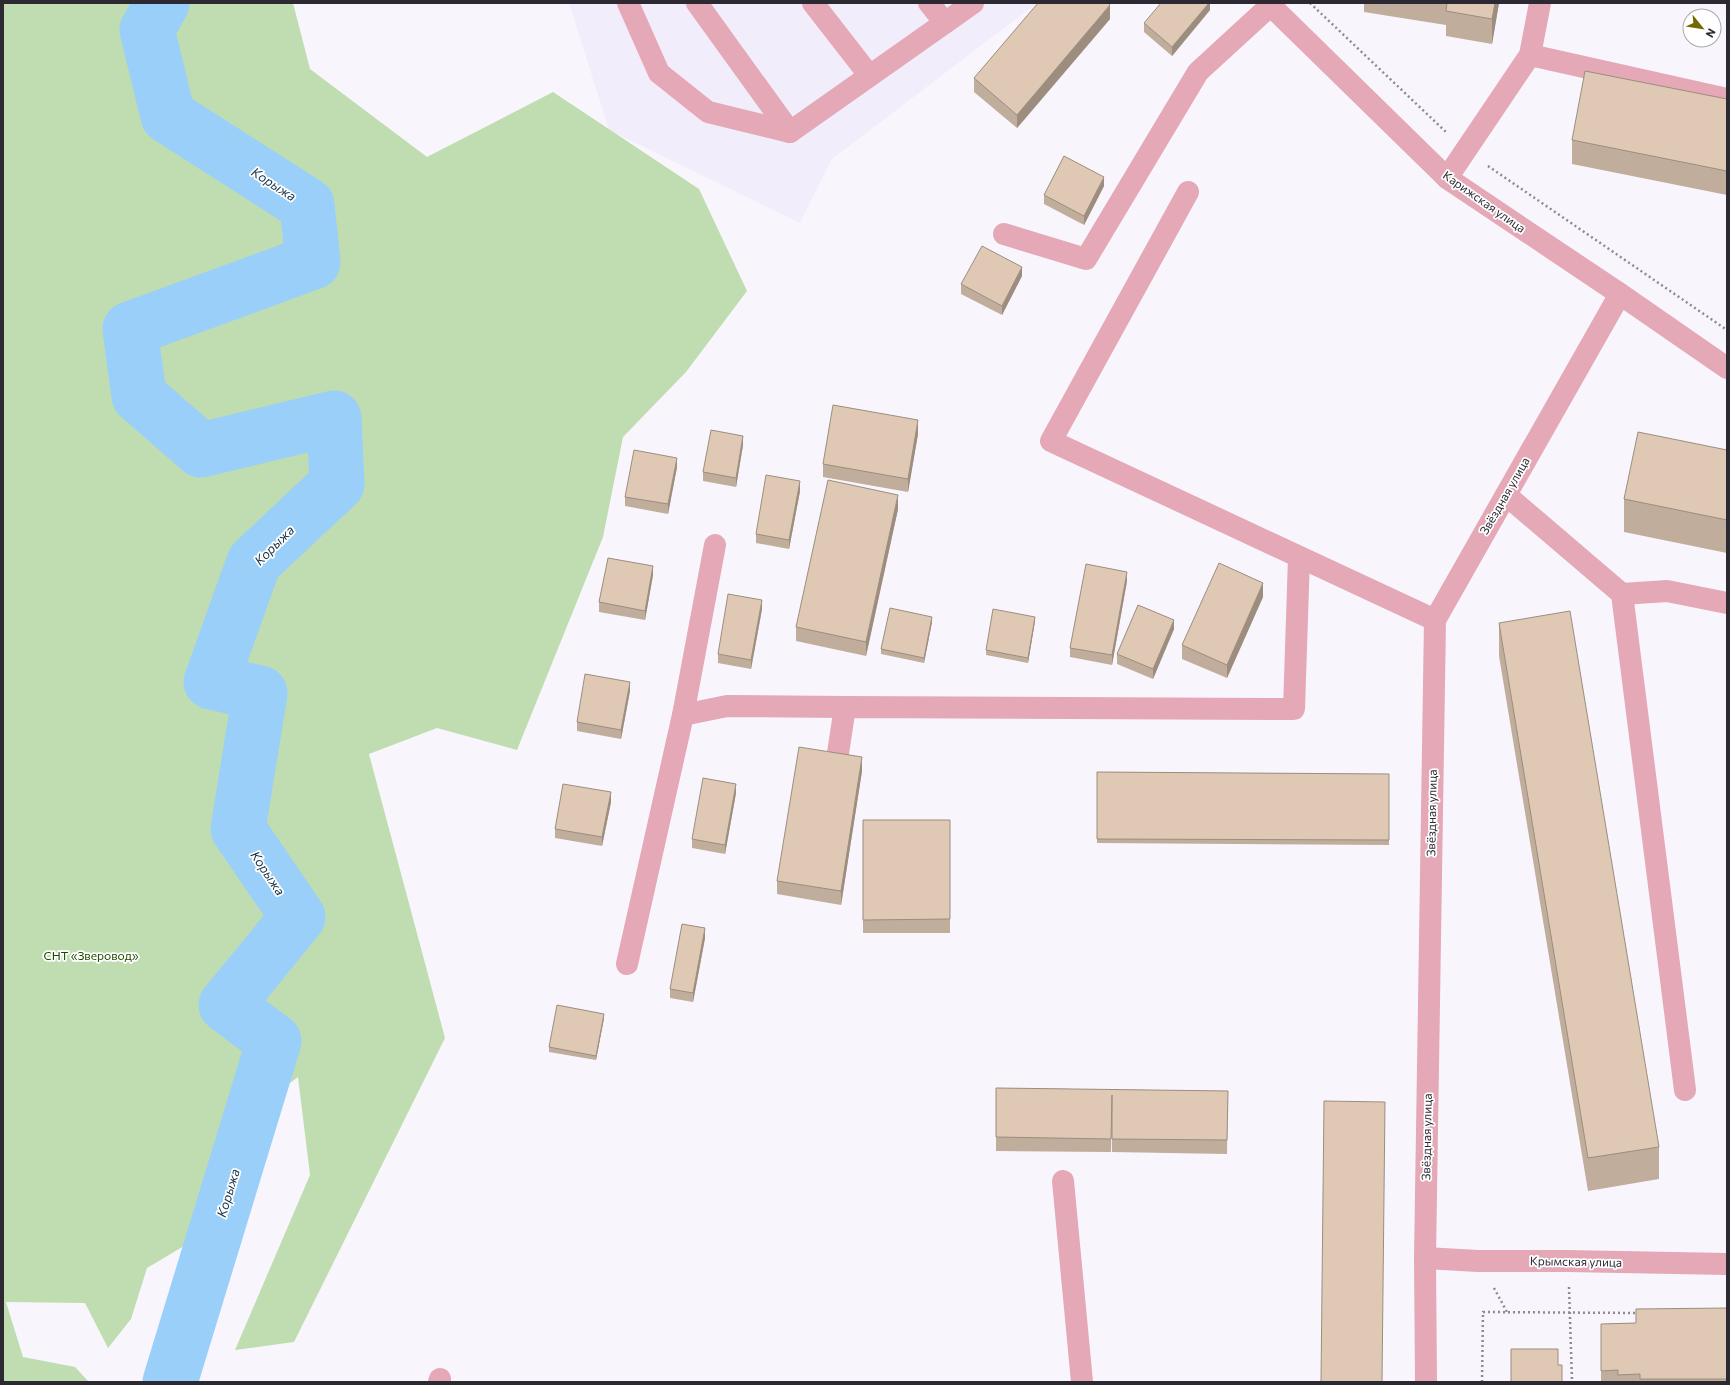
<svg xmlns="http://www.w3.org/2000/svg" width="1730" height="1385" font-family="Commissioner,sans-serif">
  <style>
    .built { fill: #f1edfb }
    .green { fill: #bfddb0 }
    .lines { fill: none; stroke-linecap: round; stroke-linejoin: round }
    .river { stroke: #9acff9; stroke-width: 55 }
    .path { stroke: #8d8a92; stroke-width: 2.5; stroke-dasharray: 2 3; stroke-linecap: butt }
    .minor { stroke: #e4a8b6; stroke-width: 22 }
    .wall { fill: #c0ad9c }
    .shaded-wall { fill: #9c8d7f }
    .building { fill: #dfc9b5; stroke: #9c8d7f }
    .labels { text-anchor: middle; stroke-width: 3.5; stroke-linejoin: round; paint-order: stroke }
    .street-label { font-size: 12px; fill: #2c2933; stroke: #fff }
    .park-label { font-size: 12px; fill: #204700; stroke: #fff }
    .water-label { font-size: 13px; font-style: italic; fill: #143247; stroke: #fff }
  </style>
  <rect width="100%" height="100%" fill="#f8f6fc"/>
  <path class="built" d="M569,3h468l-205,156 -32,64 -191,-93z"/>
  <path class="green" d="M3,3h290l17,66 117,88 126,-65 146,97 48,102 -61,81 -63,65 -20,100 -86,213 -80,-22 -68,26 76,284 -151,304 -59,8 75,-175 -12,-98 -58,43 6,47 -20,54 -79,47 -16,51 -23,29 -23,-45 -79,-1 17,55 52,10 14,15h-86z"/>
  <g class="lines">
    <path class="river" d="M162,3l-15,27 21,86 139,89 6,57 -183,67 9,67 62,54 133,-32 3,66 -83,78 -43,120 49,11 -22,136 60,88 -72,88 48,36 -104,341"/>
    <g class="path">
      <path d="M1310,3l136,129"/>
      <path d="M1488,166l239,164"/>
      <path d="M1569,1287l3,94 1,1"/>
      <path d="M1494,1288l13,24"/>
      <path d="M1482,1382l1,-70 155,1"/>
    </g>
    <g class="minor">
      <path d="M628,3l31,70 49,39 82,20 183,-129"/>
      <path d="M697,3l93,129"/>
      <path d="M813,3l56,72"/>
      <path d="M929,3l16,20"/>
      <path d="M1268,3l179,175 173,116 107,74"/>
      <path d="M1530,55l197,44"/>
      <path d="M1447,178l83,-123 10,-52"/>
      <path d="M1188,192l-137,249 384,179"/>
      <path d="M1004,234l82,25 112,-187 73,-67"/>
      <path d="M1506,495l116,99 63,496"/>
      <path d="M1622,594l45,-3 60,12"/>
      <path d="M683,715l32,-170"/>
      <path d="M838,753l7,-46 449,2 5,-152"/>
      <path d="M627,964l56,-249 44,-9 118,1"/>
      <path d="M1063,1181l19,201"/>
      <path d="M1425,1258l53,3h89l160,3"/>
      <path d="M439,1382l1,-3"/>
      <path d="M1426,1382l-1,-124 10,-638 185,-326"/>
    </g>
  </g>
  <g class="wall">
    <path d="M1210,3v7l-38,46 -28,-24v-9z"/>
    <path d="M1364,3h135l-7,41 -46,-8v-11l-82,-13z"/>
    <path d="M1110,19l-93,109 -43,-36v-14z"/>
    <path d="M1727,99v96l-155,-31v-24z"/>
    <path d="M1104,186l-20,39 -40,-21v-9z"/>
    <path d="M1022,276l-20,39 -41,-21v-10z"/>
    <path d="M918,434l-10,58 -85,-15v-13z"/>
    <path d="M743,445l-7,42 -33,-6v-9z"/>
    <path d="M1727,450v103l-103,-21v-33z"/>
    <path d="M677,467l-9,47 -43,-8v-9z"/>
    <path d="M800,491l-11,58 -33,-6v-9z"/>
    <path d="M898,509l-32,147 -70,-15v-14z"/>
    <path d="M653,575l-8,45 -46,-8v-10z"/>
    <path d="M1127,581l-15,84 -42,-8v-9z"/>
    <path d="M1263,597l-36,81 -45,-19v-14z"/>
    <path d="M762,609l-11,60 -33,-6v-9z"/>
    <path d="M1035,621l-7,42 -42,-8v-5z"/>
    <path d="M932,622l-8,41 -43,-9v-5z"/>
    <path d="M1499,623l160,524v32l-71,12 -89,-535z"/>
    <path d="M1174,629l-21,50 -36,-15v-10z"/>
    <path d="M630,691l-9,48 -44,-8v-9z"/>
    <path d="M862,771l-21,134 -64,-11v-13z"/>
    <path d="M1097,772l292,2v71l-292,-2z"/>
    <path d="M736,793l-11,61 -33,-6v-9z"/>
    <path d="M611,802l-9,44 -47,-8v-9z"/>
    <rect x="863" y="820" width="87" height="113"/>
    <path d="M705,938l-12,64 -23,-4v-9z"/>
    <path d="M604,1018l-8,42 -47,-8v-5z"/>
    <path d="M996,1088l232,3 -1,63 -115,-2v-43l-1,43 -115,-1z"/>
    <path d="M1727,1308v74h-126v-58l35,-1z"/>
  </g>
  <g class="shaded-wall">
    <path d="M1209,3h1v7l-38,46v-9z"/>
    <path d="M1495,3h4l-7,41v-25z"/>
    <path d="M1110,5v14l-93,109v-13z"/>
    <path d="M1104,177v9l-20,39v-9z"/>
    <path d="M1022,267v9l-20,39v-9z"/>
    <path d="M918,420v14l-10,58v-13z"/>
    <path d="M743,436v9l-7,42v-9z"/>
    <path d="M677,458v9l-9,47v-10z"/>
    <path d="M800,481v10l-11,58v-9z"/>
    <path d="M898,495v14l-32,147v-14z"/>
    <path d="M653,566v9l-8,45v-9z"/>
    <path d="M1127,572v9l-15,84v-10z"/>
    <path d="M1263,583v14l-36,81v-13z"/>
    <path d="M762,600v9l-11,60v-9z"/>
    <path d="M932,617v5l-8,41v-5z"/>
    <path d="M1035,617v4l-7,42v-5z"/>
    <path d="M1174,620v9l-21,50v-10z"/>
    <path d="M630,682v9l-9,48v-9z"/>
    <path d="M862,757v14l-21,134v-14z"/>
    <path d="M736,784v9l-11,61v-9z"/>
    <path d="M611,792v10l-9,44v-9z"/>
    <path d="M705,928v10l-12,64v-9z"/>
    <path d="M604,1014v4l-8,42v-4z"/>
  </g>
  <g class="building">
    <path d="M1038,3h70l2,2 -93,110 -43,-37z"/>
    <path d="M1161,3h48l-37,44 -28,-24z"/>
    <path d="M1447,3h48l-3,16 -46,-8z"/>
    <path d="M1585,71l142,28v72l-155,-31z"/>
    <path d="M1064,156l40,21 -20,39 -40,-21z"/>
    <path d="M982,246l40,21 -20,39 -41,-22z"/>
    <path d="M833,405l85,15 -10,59 -85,-15z"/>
    <path d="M711,430l32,6 -7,42 -33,-6z"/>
    <path d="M1638,432l89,18v70l-103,-21z"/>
    <path d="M634,450l43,8 -9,46 -43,-7z"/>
    <path d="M766,475l34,6 -11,59 -33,-6z"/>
    <path d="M828,480l70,15 -32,147 -70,-15z"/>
    <path d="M608,558l45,8 -8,45 -46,-9z"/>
    <path d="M1219,563l44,20 -36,82 -45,-20z"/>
    <path d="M1086,564l41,8 -15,83 -42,-7z"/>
    <path d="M728,594l34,6 -11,60 -33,-6z"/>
    <path d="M1138,605l36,15 -21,49 -36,-15z"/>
    <path d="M890,608l42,9 -8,41 -43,-9z"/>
    <path d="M993,609l42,8 -7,41 -42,-8z"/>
    <path d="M1570,611l89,536 -71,11 -89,-535z"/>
    <path d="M585,674l45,8 -9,48 -44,-8z"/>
    <path d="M799,747l63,10 -21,134 -64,-10z"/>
    <path d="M1097,772l292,2v66l-292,-1z"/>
    <path d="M703,778l33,6 -11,61 -33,-6z"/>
    <path d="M563,784l48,8 -9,45 -47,-8z"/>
    <path d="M863,820h87v99l-87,1z"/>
    <path d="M682,924l23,4 -12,65 -23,-4z"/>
    <path d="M557,1005l47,9 -8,42 -47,-9z"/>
    <path d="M996,1088l232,3 -1,49 -115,-1v-44l-1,44 -115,-2z"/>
    <path d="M1324,1101l61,1 -3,280h-61z"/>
    <path d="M1727,1308v71h-87v-5l-22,1v-5l-17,1v-47l35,-1v-14z"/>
    <path d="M1511,1349h47v16h4v17h-51z"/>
  </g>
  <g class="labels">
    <g class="street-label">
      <text transform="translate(1484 202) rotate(35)" y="4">Карижская улица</text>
      <text transform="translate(1505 496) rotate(-60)" y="4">Звёздная улица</text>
      <text transform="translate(1432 813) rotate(-89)" y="4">Звёздная улица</text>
      <text transform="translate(1427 1137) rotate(-89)" y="4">Звёздная улица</text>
      <text transform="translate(1576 1262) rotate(1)" y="4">Крымская улица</text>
    </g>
    <g class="park-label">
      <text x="91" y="960">СНТ «Зверовод»</text>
    </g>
    <g class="water-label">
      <text transform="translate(274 184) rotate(33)" y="5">Корыжа</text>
      <text transform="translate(274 545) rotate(-45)" y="5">Корыжа</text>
      <text transform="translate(268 873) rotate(56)" y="5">Корыжа</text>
      <text transform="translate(228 1193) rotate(-73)" y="5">Корыжа</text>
    </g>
  </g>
  <rect width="1730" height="1385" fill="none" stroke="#2c2933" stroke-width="8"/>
  <g transform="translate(1702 28) rotate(120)"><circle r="19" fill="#ffffff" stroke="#aba9ad"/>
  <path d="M0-3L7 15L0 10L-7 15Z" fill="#746901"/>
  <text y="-6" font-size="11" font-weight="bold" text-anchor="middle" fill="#2c2933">N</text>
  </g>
</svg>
